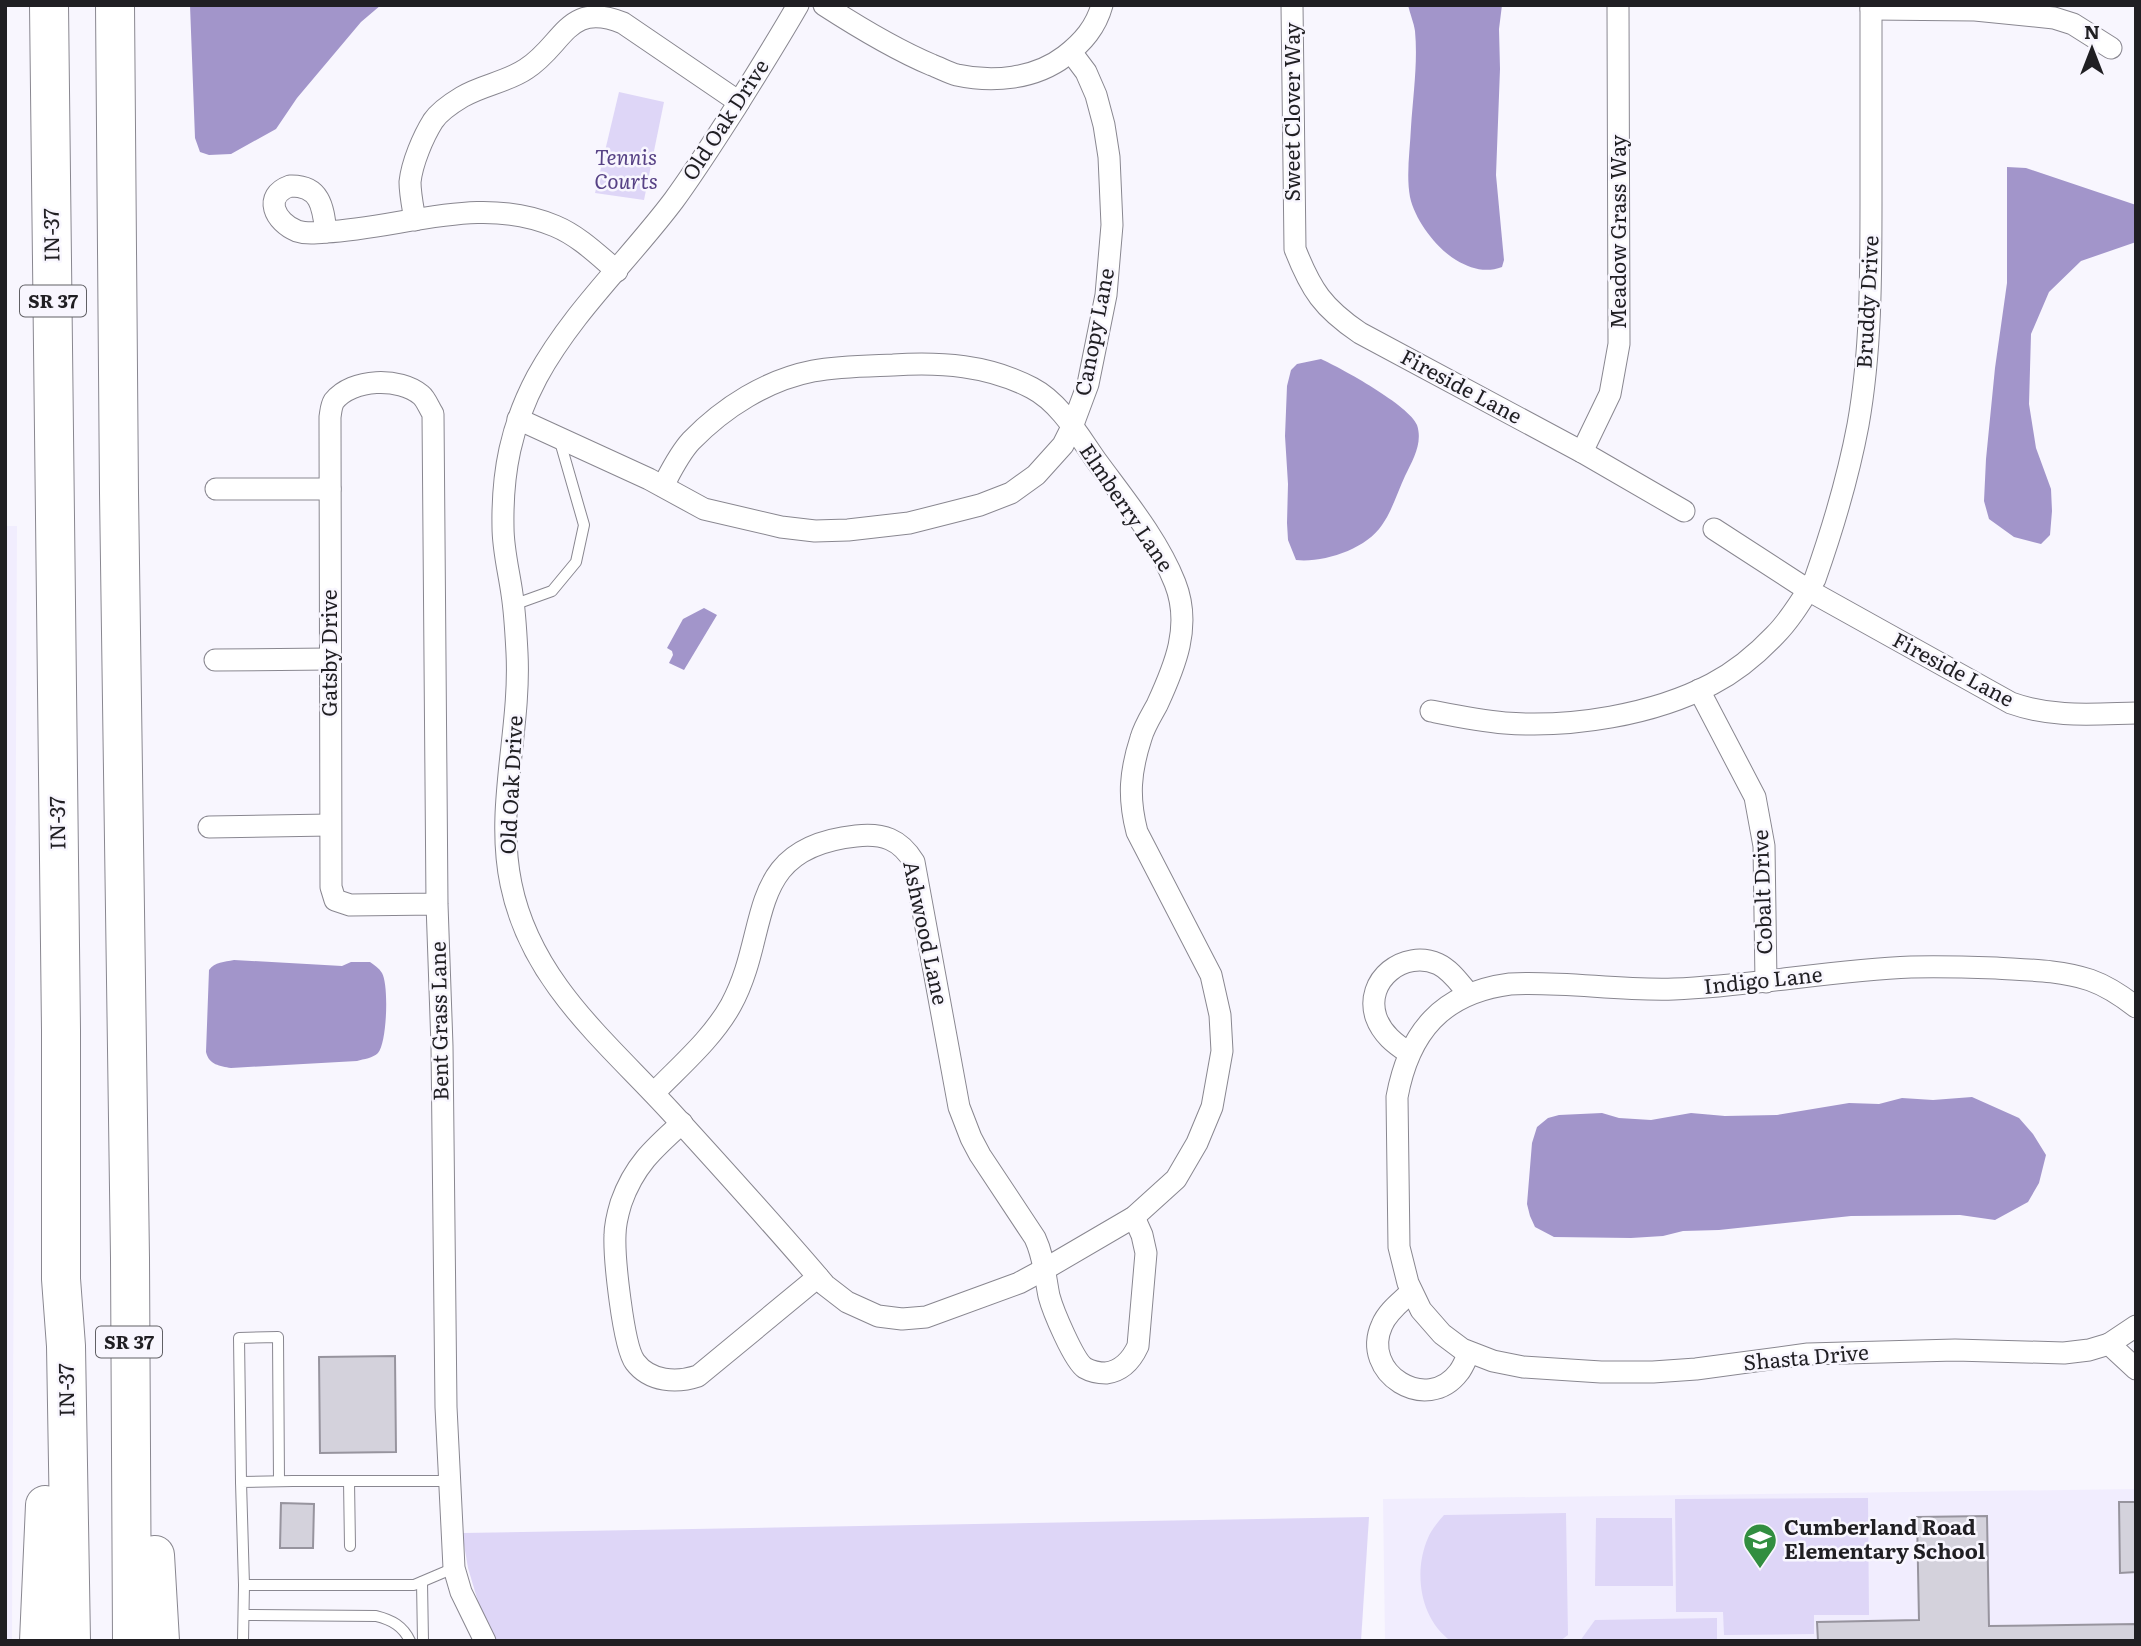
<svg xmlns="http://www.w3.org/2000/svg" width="2141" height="1646" font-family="Literata,serif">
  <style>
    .built { fill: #f1edfe }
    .green { fill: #ded6f7 }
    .water { fill: #a295ca }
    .building { fill: #d4d2dc; stroke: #97949e; stroke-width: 2 }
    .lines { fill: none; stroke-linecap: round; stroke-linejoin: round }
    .lane-casing { stroke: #898790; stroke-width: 12 }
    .street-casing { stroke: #898790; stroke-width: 23 }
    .highway-casing { stroke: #898790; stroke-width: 40 }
    .lane { stroke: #fff; stroke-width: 10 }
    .street { stroke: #fff; stroke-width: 21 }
    .highway { stroke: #fff; stroke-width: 38 }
    .labels { text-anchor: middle; stroke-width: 5; stroke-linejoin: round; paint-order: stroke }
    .shield { fill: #f8f6fe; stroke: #616065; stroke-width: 2 }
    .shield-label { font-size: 19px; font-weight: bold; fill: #201f23 }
    .street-label { font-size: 21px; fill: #201f23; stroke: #f8f6fe }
    .park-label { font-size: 21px; font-style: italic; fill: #574285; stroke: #f8f6fe }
    .poi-label { font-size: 21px; font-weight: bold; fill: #201f23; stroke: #f8f6fe; text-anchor: start }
  </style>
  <rect width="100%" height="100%" fill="#f8f6fe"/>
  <g class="built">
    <path d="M5,526h12l-5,1115h-7z"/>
    <path d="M2136,1489v152h-751l-2,-142z"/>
  </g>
  <g class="green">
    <path d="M619,92l45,10 -20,98 -49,-7z"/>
    <path d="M1868,1498l1,117h-55v19l-90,1 -1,-23h-47l-1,-113z"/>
    <path d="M1566,1513l2,122 -8,6h-109c-31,-22 -38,-69 -23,-103 3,-8 10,-16 16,-23z"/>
    <path d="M1369,1517l-8,124h-866l-16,-36 -11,-37 -6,-35z"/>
    <path d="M1596,1518h76l1,68h-78z"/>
    <path d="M1717,1618v23h-137l15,-21z"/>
  </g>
  <g class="water">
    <path d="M190,5h191l-20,17 -64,76 -21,31 -45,25 -22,1 -9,-3 -5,-14z"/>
    <path d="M1408,5h94l-3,24 1,40 -4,106 8,85 -2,7c-16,6 -31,2 -46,-7 -20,-12 -41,-40 -46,-63 -4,-22 0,-47 1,-70 2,-31 7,-65 4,-96 -1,-8 -5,-17 -7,-26z"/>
    <path d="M2007,167l19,1 110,37v37l-55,19 -32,31 -18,42 -2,70 7,44 15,41 1,22 -2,24 -9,9 -27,-7 -25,-18 -5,-18 2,-42 9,-91 12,-85z"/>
    <path d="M1321,359c20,9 89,47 96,66 6,18 -4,35 -12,51 -7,15 -13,35 -23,49 -16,24 -58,38 -86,35l-8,-20 -1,-17 1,-39 -3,-48 2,-50 4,-16 6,-6z"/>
    <path d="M704,608l13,7 -33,55 -15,-7 4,-8 -1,-4 -5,-3 16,-29z"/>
    <path d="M234,960l108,6 9,-4h19c4,3 9,6 12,11 7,12 5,70 -4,80 -5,5 -14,6 -21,8l-126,7c-11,-2 -22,-3 -25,-16l3,-82c6,-8 15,-8 25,-10z"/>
    <path d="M1972,1097l47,21 14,16 13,21 -7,28 -11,19 -33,18 -35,-5 -109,1 -132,14 -36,1 -20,5 -32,2 -77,-1 -19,-10 -5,-11 -3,-12 5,-61 5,-16 11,-9 11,-3 43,-2 17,5 32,2 40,-7 34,3 52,-1 72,-12 30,1 23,-6 31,2z"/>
  </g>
  <g class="building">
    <path d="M395,1356l1,96 -76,1 -1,-96z"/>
    <path d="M2119,1502h17v70l-16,1z"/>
    <path d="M281,1503l33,1 -1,44h-33z"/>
    <path d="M1987,1516l2,110 147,-2v17h-318l-1,-19 102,-2 -2,-103z"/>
  </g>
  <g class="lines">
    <g class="lane-casing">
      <g id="lane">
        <path d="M513,605l39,-14 24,-29 8,-37 -25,-87"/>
        <path d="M349,1481l1,65"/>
        <path d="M241,1482l-2,-144 39,-1 1,144"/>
        <path d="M422,1582l1,59"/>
        <path d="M244,1585l-3,-103 52,-1h156"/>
        <path d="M244,1615l132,1c16,4 27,10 34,25"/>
        <path d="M243,1641l1,-56h170l40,-17"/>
      </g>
    </g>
    <g class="street-casing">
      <g id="street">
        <path d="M824,5c34,22 70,44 108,60 8,3 17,8 25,10 36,8 78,4 108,-19 18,-14 31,-29 37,-51"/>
        <path d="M1292,5l3,244c16,41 28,59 65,84l222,119 102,59"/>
        <path d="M1871,9l104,1 79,8 19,6 38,24"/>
        <path d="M290,186c31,-1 33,22 36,46 -10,1 -20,2 -29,-1 -22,-9 -35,-35 -7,-45z"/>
        <path d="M415,220c-2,-12 -5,-26 -5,-38 2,-19 13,-45 23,-61 6,-9 19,-18 29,-24 20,-12 45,-15 64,-28 38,-24 41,-69 97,-46l116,79"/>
        <path d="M326,232c77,-4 154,-38 229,-6 24,10 43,29 62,45"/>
        <path d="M518,419l131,60 55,30 77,18 34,4 33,-1 61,-7 71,-18 31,-12 25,-18 27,-30 9,-18 16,-43 18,-89 6,-70 -3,-68 -5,-32 -8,-30 -10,-23 -15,-20"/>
        <path d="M1582,452l28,-58 9,-50 -1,-339"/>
        <path d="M663,486c8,-15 16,-32 28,-45 33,-34 76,-61 122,-70 26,-5 53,-5 80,-6 48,-3 95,0 139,23 29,15 48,50 66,75 28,38 60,77 77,120 17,43 0,83 -18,122 -6,11 -13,22 -16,33 -11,34 -13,59 -4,94l74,143 9,40 2,36 -10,56 -15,36 -21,36 -42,38 -89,52 -26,14 -93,34 -24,2 -24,-3 -31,-14 -22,-17c-50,-59 -102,-116 -154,-173 -64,-70 -140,-130 -160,-228 -16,-76 10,-154 6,-231 -1,-19 -2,-40 -5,-59 -3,-22 -9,-44 -9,-67 -1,-55 8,-101 34,-150 36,-66 92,-117 137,-177 22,-30 42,-62 62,-93 21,-34 42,-67 62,-102"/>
        <path d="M216,489h114"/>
        <path d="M1714,529l94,61 203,113c42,15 81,11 125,10"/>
        <path d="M215,660l115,-1"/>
        <path d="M1699,690l56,107 9,49 2,136"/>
        <path d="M1431,711c25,5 49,10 74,12 66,5 148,-8 207,-39 23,-12 45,-30 63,-49 16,-16 28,-37 40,-56 18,-51 33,-101 43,-154 13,-73 13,-148 13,-223 0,-65 0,-131 0,-197"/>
        <path d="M209,827l121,-2"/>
        <path d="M437,904l-87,1 -15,-5 -4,-13 -1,-470c1,-6 1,-11 4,-16 18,-23 66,-24 87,-6 5,4 8,13 12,19l4,490 5,142 4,361 8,161 7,24 24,49"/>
        <path d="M2136,1007c-14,-11 -29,-21 -46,-27 -30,-10 -63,-10 -94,-12 -28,-1 -57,-2 -85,-1 -79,3 -158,19 -237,22 -55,2 -110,-8 -164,-5 -68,9 -101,48 -113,113l2,150 9,36 13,27 21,24 20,15 31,12 30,6 78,5h52l43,-3 112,-15 147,-4 109,3 25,-3 20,-6 27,25"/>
        <path d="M1409,1053c-14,-9 -27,-19 -33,-36 -12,-37 28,-68 62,-53 13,6 22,20 31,30"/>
        <path d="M654,1093c27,-28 58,-54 77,-88 41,-75 11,-157 125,-169 27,-3 44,3 58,26l45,245 12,31 9,17 55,83c9,19 10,38 14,58 4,15 25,65 36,72 7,4 14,5 21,5 16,-2 26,-14 32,-27l8,-93 -4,-18 -8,-18"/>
        <path d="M682,1123c-29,26 -48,43 -61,80 -3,10 -6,22 -6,32 -1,22 8,111 20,127 15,20 42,21 63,14l120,-99"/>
        <path d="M1411,1292c-10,10 -23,19 -29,33 -22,48 45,90 77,47 4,-5 7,-13 10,-19"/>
        <path d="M2109,1344l27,-18"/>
      </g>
    </g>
    <g class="highway-casing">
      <g id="highway">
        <path d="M49,5l12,1025v249l5,67 5,295"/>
        <path d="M115,5l4,488 11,765 2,383"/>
        <path d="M155,1555l5,86"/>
        <path d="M39,1641l6,-136"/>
      </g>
    </g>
    <use href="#lane" class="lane"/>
    <use href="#street" class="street"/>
    <use href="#highway" class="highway"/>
  </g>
  <defs>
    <g id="school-pin" transform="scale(1.75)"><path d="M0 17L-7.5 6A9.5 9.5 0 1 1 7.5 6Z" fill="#328e40" stroke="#f8f6fe"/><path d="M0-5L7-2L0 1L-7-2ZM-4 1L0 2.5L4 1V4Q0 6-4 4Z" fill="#fff"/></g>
  </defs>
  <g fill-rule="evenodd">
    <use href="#school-pin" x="1760" y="1540"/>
  </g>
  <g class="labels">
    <g class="shield">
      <rect x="20" y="285.5" width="66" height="31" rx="5"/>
      <rect x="96" y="1326.5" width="66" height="31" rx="5"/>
    </g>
    <g class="shield-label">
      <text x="53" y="308">SR 37</text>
      <text x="129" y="1349">SR 37</text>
    </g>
    <g class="street-label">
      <text transform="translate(1293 112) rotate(-90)" y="7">Sweet Clover Way</text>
      <text transform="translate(726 120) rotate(-57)" y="7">Old Oak Drive</text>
      <text transform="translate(1619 232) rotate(-90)" y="7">Meadow Grass Way</text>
      <text transform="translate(52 235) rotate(-91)" y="7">IN-37</text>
      <text transform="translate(1868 302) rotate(-87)" y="7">Bruddy Drive</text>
      <text transform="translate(1095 332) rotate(-79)" y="7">Canopy Lane</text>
      <text transform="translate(1461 387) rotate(28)" y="7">Fireside Lane</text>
      <text transform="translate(1126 508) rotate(56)" y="7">Elmberry Lane</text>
      <text transform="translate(330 653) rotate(-90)" y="7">Gatsby Drive</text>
      <text transform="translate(1953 670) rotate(28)" y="7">Fireside Lane</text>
      <text transform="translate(512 785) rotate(-87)" y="7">Old Oak Drive</text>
      <text transform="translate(58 823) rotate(-91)" y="7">IN-37</text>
      <text transform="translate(1763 892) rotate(-92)" y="7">Cobalt Drive</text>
      <text transform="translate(925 933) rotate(78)" y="7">Ashwood Lane</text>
      <text transform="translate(1763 981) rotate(-6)" y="7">Indigo Lane</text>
      <text transform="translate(440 1021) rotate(-91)" y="7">Bent Grass Lane</text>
      <text transform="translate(1806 1358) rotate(-5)" y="7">Shasta Drive</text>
      <text transform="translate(67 1390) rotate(-91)" y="7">IN-37</text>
    </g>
    <g class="park-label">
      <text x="626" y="165">Tennis<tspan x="626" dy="24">Courts</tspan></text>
    </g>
    <g class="poi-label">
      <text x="1784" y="1535">Cumberland Road<tspan x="1784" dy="24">Elementary School</tspan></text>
    </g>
  </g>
  <rect width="2141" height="1646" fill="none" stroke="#201f23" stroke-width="14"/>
  <g transform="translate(2092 49)" stroke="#f8f6fe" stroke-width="5" paint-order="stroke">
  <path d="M0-5L12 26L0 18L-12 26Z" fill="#201f23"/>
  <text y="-10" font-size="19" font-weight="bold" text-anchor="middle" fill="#201f23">N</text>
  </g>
</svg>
